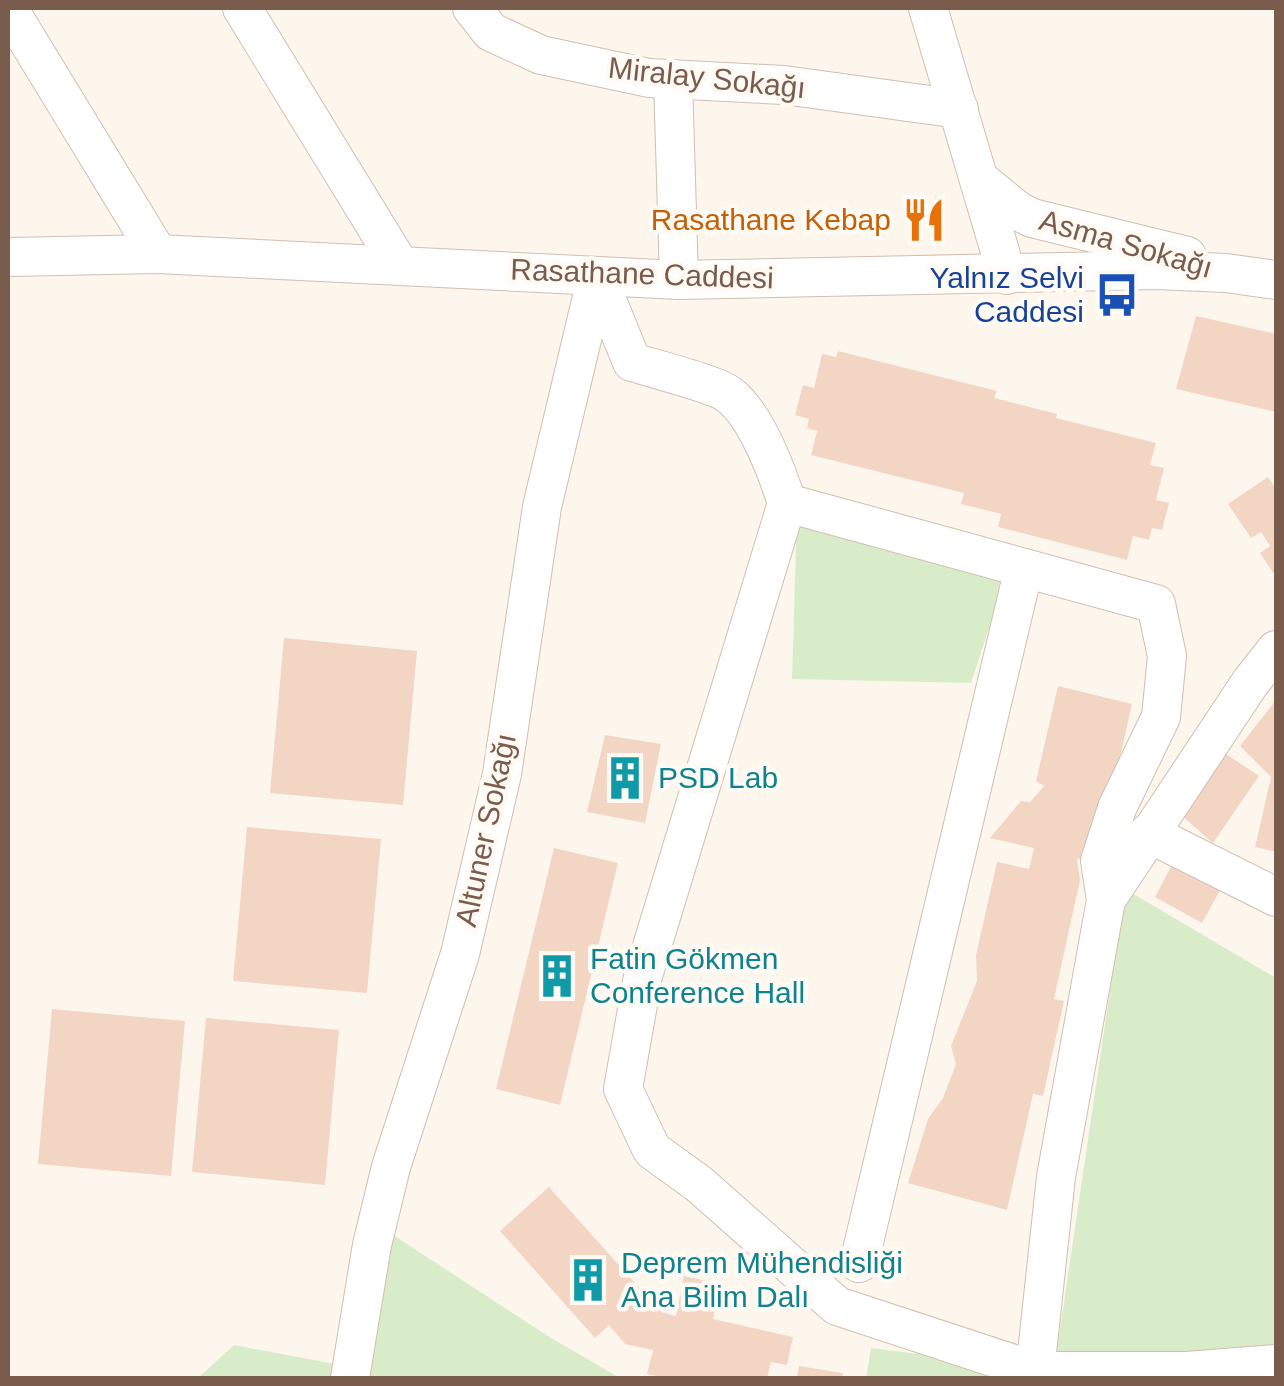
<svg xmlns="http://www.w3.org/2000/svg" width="1284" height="1386" font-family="Arial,sans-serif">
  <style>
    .green { fill: #d8ecc9 }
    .building { fill: #f3d5c3 }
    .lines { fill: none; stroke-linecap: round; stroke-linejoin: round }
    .minor-casing { stroke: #d1beb0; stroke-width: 40 }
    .minor { stroke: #fff; stroke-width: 38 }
    .labels { text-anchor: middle; stroke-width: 9; stroke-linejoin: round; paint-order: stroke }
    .street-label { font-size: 30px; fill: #7a5c4d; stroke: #fffaf3 }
    .food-label { font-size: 30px; fill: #c56008; stroke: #fffaf3; text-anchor: end }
    .transit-label { font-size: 30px; fill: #164399; stroke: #fffaf3; text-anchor: end }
    .culture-label { font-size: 30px; fill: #0d838f; stroke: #fffaf3; text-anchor: start }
  </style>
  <rect width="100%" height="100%" fill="#fdf6ec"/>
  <g class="green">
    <path d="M797,515l207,67 -33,101 -179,-4z"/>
    <path d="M1125,889l151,89v400h-410l5,-30 167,21 20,-26z"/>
    <path d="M387,1231l164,107 69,40h-422l36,-33 127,24z"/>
  </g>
  <g class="building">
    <path d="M1196,316l80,18v78l-100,-23z"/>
    <path d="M838,351l159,40 -3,7 63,16 -1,4 100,25 -6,22 14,3 -8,32 13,3 -7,27 -10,-2 -3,12 -16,-4 -6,24 -129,-33 3,-13 -40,-10 3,-11 -153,-38 6,-24 -10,-3 2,-9 -14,-4 8,-30 11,3 8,-34 14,3z"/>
    <path d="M1268,477l8,12v88l-16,-24 10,-7 -9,-14 -10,6 -23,-34z"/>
    <path d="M284,638l133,13 -14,154 -133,-12z"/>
    <path d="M1058,686l74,18 -28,123 -17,31 -10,1 3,21 -26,119 10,2 -21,95 -10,-2 -26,116 -99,-27 20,-64 15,-21 13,-34 -5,-18 26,-65 -1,-26 21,-93 32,7 5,-21 -44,-10 31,-37 9,1 14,-16 -8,-5z"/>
    <path d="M1276,700v152l-21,-5 16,-70 -31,-31z"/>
    <path d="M605,735l56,9 -16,79 -58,-11z"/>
    <path d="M1226,754l33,22 -46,67 -31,-27z"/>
    <path d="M247,827l134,12 -14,154 -134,-12z"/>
    <path d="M554,848l64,15 -58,242 -64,-16z"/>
    <path d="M1174,861l48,26 -20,36 -47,-26z"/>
    <path d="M52,1009l133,12 -14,155 -133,-12z"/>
    <path d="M206,1018l133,12 -14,155 -133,-13z"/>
    <path d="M549,1187l112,125 15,4 8,-40 37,8 -8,35 80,18 -6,28 -16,-3 -4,16h-100l-20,-4 6,-24 -28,-6 -16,-19 -14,13 -95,-107z"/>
    <path d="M799,1366l44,7 -1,5h-45z"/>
  </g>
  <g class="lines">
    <g class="minor-casing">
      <g id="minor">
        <path d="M8,8l150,246"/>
        <path d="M242,8l157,256"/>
        <path d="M472,8l19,24 50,23 108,23 135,7 175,24"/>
        <path d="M928,8l79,267"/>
        <path d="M673,79l6,201"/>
        <path d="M979,179l39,32 14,7 155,38"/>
        <path d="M8,257l150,-3 521,26 476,-10 71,3 50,7"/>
        <path d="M597,276l35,86c19,6 83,22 96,32 28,20 49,78 59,109l-144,473 -20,113 29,61 47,34 138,122 198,65h151l90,-7"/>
        <path d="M787,503l369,101 11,52 -6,61 -44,91 -17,53 6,39"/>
        <path d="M1148,833l128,64"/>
        <path d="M859,1263l165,-695"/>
        <path d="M350,1378l22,-133 19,-78 69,-213 42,-180 40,-267 55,-231"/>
        <path d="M1037,1378l-2,-7 21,-194 50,-277 144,-217 26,-33"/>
      </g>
    </g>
    <use href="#minor" class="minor"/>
  </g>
  <defs>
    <g id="restaurant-bare" transform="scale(3.45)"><path d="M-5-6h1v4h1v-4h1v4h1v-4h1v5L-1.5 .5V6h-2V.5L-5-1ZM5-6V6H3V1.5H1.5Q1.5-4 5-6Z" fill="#e8710a" stroke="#fffaf3" stroke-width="2.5" paint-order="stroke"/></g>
    <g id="bus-bare" transform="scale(3.45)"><path d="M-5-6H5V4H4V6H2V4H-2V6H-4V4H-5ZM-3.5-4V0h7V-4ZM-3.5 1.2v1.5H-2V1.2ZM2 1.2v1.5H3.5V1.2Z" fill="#1a4fb4" stroke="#fffaf3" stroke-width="2.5" paint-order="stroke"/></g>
    <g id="building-bare" transform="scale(3.45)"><path d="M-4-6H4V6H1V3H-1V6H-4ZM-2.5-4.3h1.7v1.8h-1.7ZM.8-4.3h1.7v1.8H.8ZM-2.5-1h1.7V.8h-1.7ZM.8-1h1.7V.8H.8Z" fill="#0f9aa8" stroke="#fffaf3" stroke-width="2.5" paint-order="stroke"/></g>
  </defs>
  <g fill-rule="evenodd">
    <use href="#restaurant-bare" x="924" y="220"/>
    <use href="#bus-bare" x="1117" y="295"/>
    <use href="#building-bare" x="625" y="778"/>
    <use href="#building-bare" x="557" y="976"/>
    <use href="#building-bare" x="588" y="1280"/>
  </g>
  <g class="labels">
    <g class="street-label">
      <text transform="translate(707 78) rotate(6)" y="10">Miralay Sokağı</text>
      <text transform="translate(1126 244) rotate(16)" y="10">Asma Sokağı</text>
      <text transform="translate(642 274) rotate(2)" y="10">Rasathane Caddesi</text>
      <text transform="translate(486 830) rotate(-78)" y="10">Altuner Sokağı</text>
    </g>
    <g class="food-label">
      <text x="891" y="230">Rasathane Kebap</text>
    </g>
    <g class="transit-label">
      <text x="1084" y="288">Yalnız Selvi<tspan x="1084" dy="34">Caddesi</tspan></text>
    </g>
    <g class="culture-label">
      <text x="658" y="788">PSD Lab</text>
      <text x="590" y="969">Fatin Gökmen<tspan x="590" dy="34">Conference Hall</tspan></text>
      <text x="621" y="1273">Deprem Mühendisliği<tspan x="621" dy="34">Ana Bilim Dalı</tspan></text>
    </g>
  </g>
  <rect width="1284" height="1386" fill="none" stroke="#7a5c4d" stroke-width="20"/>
</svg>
